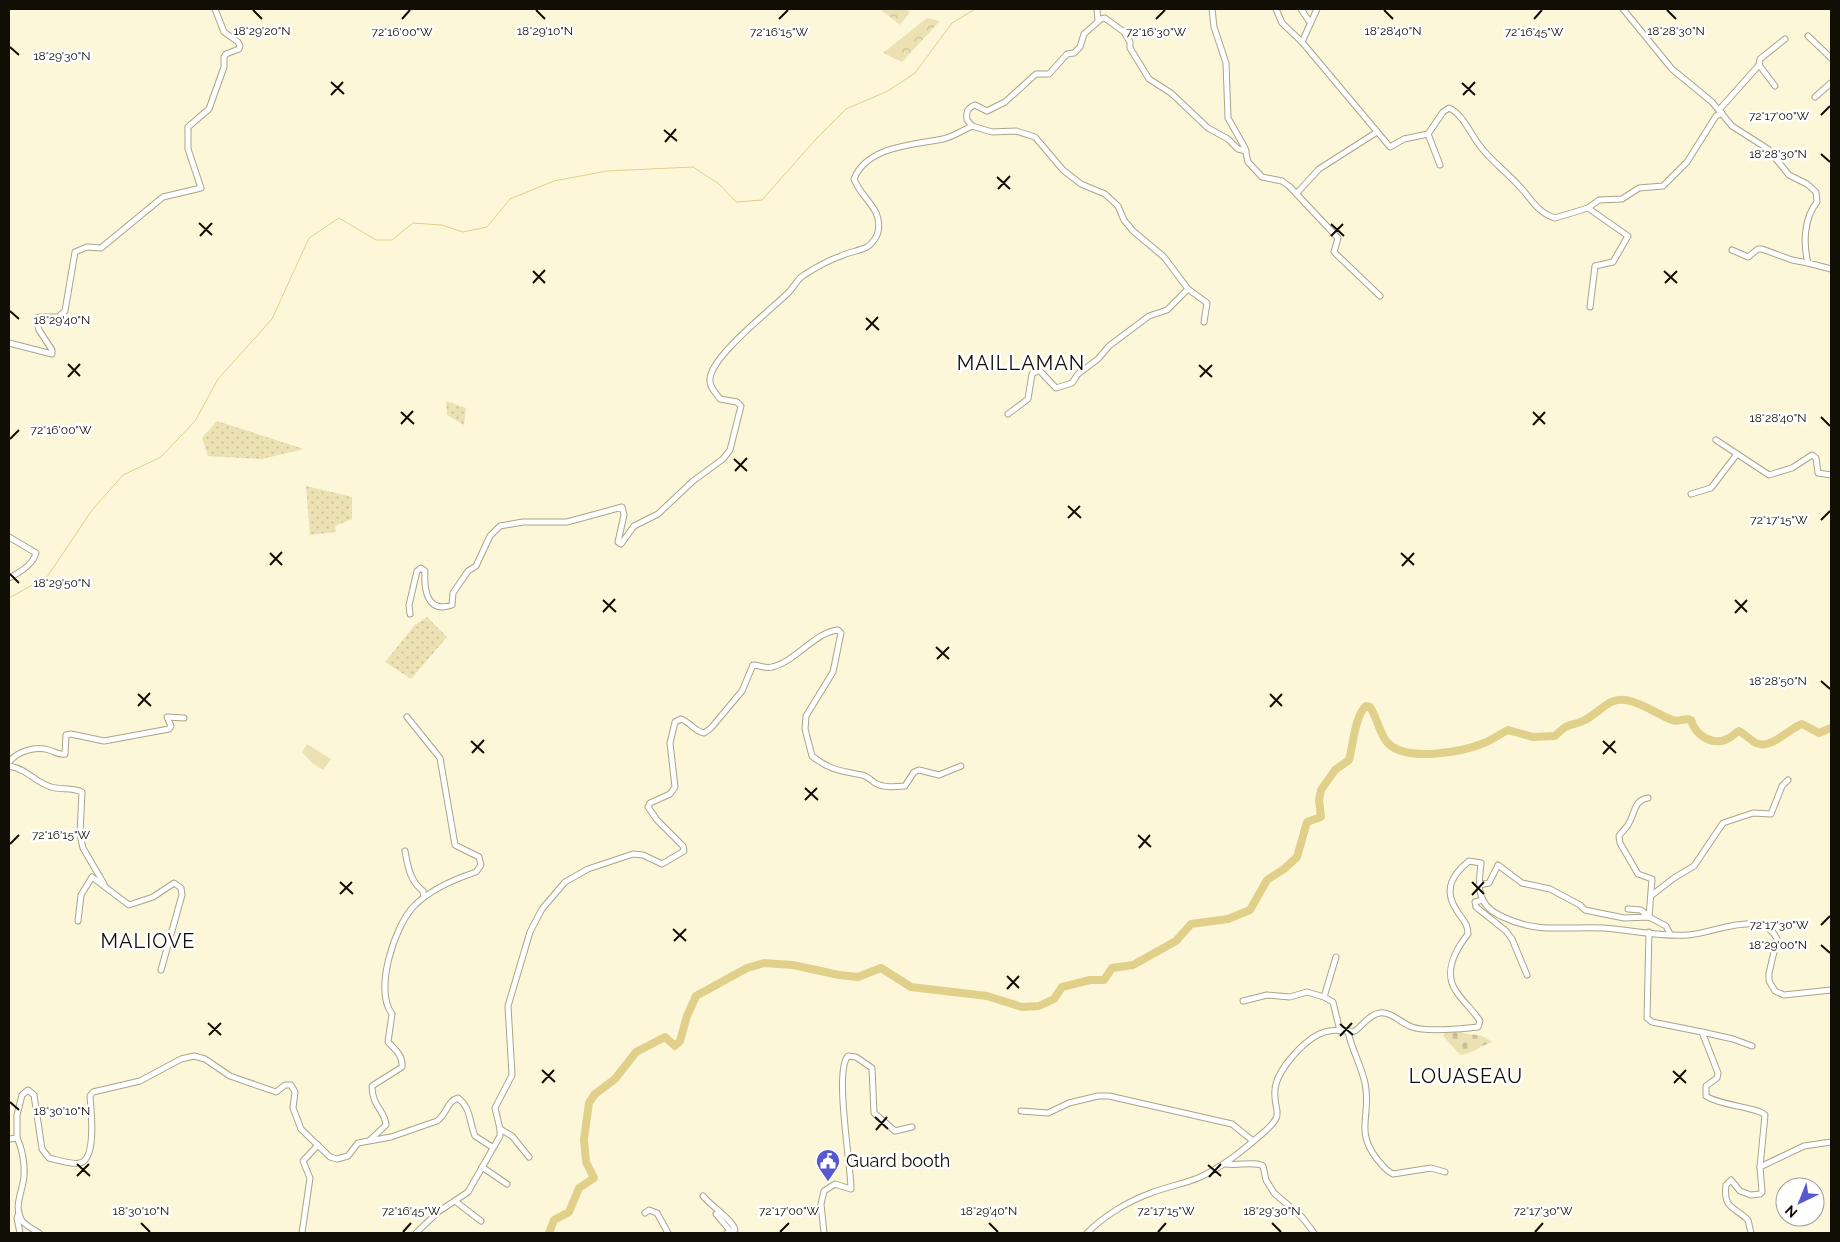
<svg xmlns="http://www.w3.org/2000/svg" width="1840" height="1242" font-family="Raleway,sans-serif">
  <style>
    .forest { fill: url(#forest-crowns) }
    .cemetery { fill: url(#cemetery-stones) }
    .park { fill: url(#park-dots) }
    .pitch { fill: #ece1b2 }
    .lines { fill: none; stroke-linecap: round; stroke-linejoin: round }
    .stream { stroke: #e0d08a; stroke-width: 1 }
    .river { stroke: #e0d08a; stroke-width: 8 }
    .minor-casing { stroke: #aaa489; stroke-width: 7 }
    .minor { stroke: #fff; stroke-width: 5 }
    .ticks { fill: none; stroke: #110e05; stroke-width: 2 }
    .labels { text-anchor: middle; stroke-width: 5; stroke-linejoin: round; paint-order: stroke }
    .poi-label { font-size: 18px; fill: #110e05; stroke: #fff; text-anchor: start }
    .quarter-label { font-size: 20px; letter-spacing: 1px; fill: #110e05; stroke: #fff }
    .ticks-label { font-size: 12px; text-anchor: middle; fill: #110e05; stroke: #fff; stroke-width: 5; stroke-linejoin: round; paint-order: stroke }
  </style>
  <defs>
    <pattern id="forest-crowns" width="20" height="18" patternUnits="userSpaceOnUse" patternTransform="scale(1.25)"><rect width="20" height="18" fill="#ece1b2"/><path d="M2 6a3 3 0 1 1 6 0M12 15a3 3 0 1 1 6 0" fill="none" stroke="#c9c098"/></pattern>
    <pattern id="cemetery-stones" width="16" height="16" patternUnits="userSpaceOnUse" patternTransform="scale(1.25)"><rect width="16" height="16" fill="#ece1b2"/><path d="M2 7V4a2 2 0 0 1 4 0v3zM10 15v-3a2 2 0 0 1 4 0v3z" fill="#c9c098"/></pattern>
    <pattern id="park-dots" width="8" height="8" patternUnits="userSpaceOnUse" patternTransform="scale(1.25)"><rect width="8" height="8" fill="#ece1b2"/><path d="M2 2h.1M6 6h.1" fill="none" stroke="#c9c098" stroke-width="1.8" stroke-linecap="round"/></pattern>
  </defs>
  <rect width="100%" height="100%" fill="#fdf7da"/>
  <g class="forest">
    <path d="M880,9h26l4,3 -10,13z"/>
    <path d="M927,18l13,3 -38,41 -19,-9z"/>
  </g>
  <path class="cemetery" d="M1458,1031c12,6 22,0 34,11 -12,4 -20,12 -32,13l-17,-19 2,-4z"/>
  <g class="park">
    <path d="M446,401l20,7 -2,17 -17,-10z"/>
    <path d="M217,421l87,28 -42,10 -54,-3 -6,-18z"/>
    <path d="M306,486l46,11v22l-17,7 1,6 -26,3z"/>
    <path d="M427,617l20,20 -36,42 -26,-17 30,-37z"/>
  </g>
  <path class="pitch" d="M307,744l24,15 -8,11 -11,-7 -10,-11z"/>
  <g class="lines">
    <g class="stream">
      <path d="M1001,9h9"/>
      <path d="M9,598l38,-21 45,-67 31,-35 38,-18 34,-36 23,-42 54,-60 37,-81 30,-20 37,22h16l21,-17 29,2 21,7 24,-5 23,-28 44,-18 53,-10 86,-4 26,17 17,18 26,-2 54,-61 30,-30 42,-18 27,-18 37,-50 23,-14"/>
    </g>
    <path class="river" d="M549,1233l5,-13 15,-8 10,-24 15,-10 -8,-16 -2,-23 5,-36 6,-9 20,-15 21,-27 29,-15 10,9 5,-5 7,-25 9,-20 51,-28 17,-5 29,2 46,10 19,2 23,-9 30,19 76,9 35,11 17,-1 15,-7 8,-12 28,-7h14l8,-12 21,-3 43,-24 15,-17 37,-5 22,-9 17,-30 17,-11 13,-12 10,-35 14,-5 -2,-17 2,-10 14,-20 14,-10c4,-14 6,-45 17,-54l4,1c7,10 9,26 17,35 18,21 75,10 97,1 8,-3 16,-9 24,-13l25,7 22,-1c16,-16 14,-8 30,-16 9,-5 17,-13 26,-18 18,-9 43,11 61,18 7,3 13,-3 19,0 5,16 22,27 38,18 4,-2 6,-5 10,-7 6,3 11,9 17,12 15,7 32,-14 46,-19l17,9 12,-5"/>
    <g class="minor-casing">
      <g id="minor">
        <path d="M1097,9l1,12"/>
        <path d="M1212,9l2,18 12,36 2,55 17,30 3,14 14,15 20,4 7,5 49,52 -4,14 46,44"/>
        <path d="M1276,9l6,14 20,19 88,105 14,-8 24,-5 15,-22 6,-4c14,6 22,27 31,38 12,16 28,27 41,42 11,12 17,25 34,30l33,-10 11,-8 23,-1 17,-11 24,-2 24,-24 29,-46 6,-3"/>
        <path d="M1301,9l8,12"/>
        <path d="M1623,9l49,60 40,33 20,24 36,23 21,26 18,9 9,8 1,10c-13,16 -14,41 -9,61l23,6"/>
        <path d="M1808,36l23,22"/>
        <path d="M1302,42l15,-33"/>
        <path d="M1759,65l16,21"/>
        <path d="M1815,97l16,-14"/>
        <path d="M1719,110l40,-45 1,-6 25,-20"/>
        <path d="M972,126l-5,-6c-1,-8 0,-12 8,-15l12,6 18,-9 31,-28h13l18,-20 7,-1 6,-6 4,-13 17,-15 4,-1 19,14 6,10v6l19,31 22,14 37,35 20,11 10,10 8,2"/>
        <path d="M1428,134l12,31"/>
        <path d="M1297,193l22,-24 58,-37"/>
        <path d="M1588,208l40,28 -15,26 -18,4 -5,41"/>
        <path d="M1732,250l16,7 10,-8h4l30,11 16,3"/>
        <path d="M9,343l43,11v-4l-13,-20 -3,-11 3,-2h19l7,-6 10,-59 12,-5 14,1 62,-51 38,-9 -13,-39v-22l21,-18 15,-42v-10l2,-3 13,-5 1,-3 -2,-4 -14,-10 -9,-23"/>
        <path d="M1008,414l20,-15 4,-25 7,-4 17,18 16,-5 6,-9 20,-15 11,-13 40,-30 18,-6 21,-21"/>
        <path d="M1716,440l53,35 23,-7 20,-13 4,3 2,15 13,2"/>
        <path d="M1691,494l20,-6 26,-34"/>
        <path d="M9,537l27,16c-3,12 -17,20 -27,25"/>
        <path d="M410,614l-1,-9 8,-34 4,-3 4,3c-1,17 1,43 27,34l1,-12 15,-22 8,-5 14,-30 10,-10 23,-4h44l55,-15 2,8 -6,27 3,2 13,-18 24,-12 35,-33 30,-22 7,-9 11,-44 -4,-4 -17,-3c-4,-6 -11,-12 -10,-20 1,-23 62,-70 79,-87 5,-5 8,-13 15,-17 11,-7 25,-15 37,-19 8,-4 18,-5 26,-9 5,-3 10,-10 11,-15 5,-24 -16,-32 -24,-53 13,-33 59,-34 89,-40 10,-2 20,-9 29,-13l20,6 24,-1 19,6 28,33 18,14 24,10 13,12 6,14 9,11 31,26 24,32 19,14 -3,19"/>
        <path d="M9,762c9,-11 26,-16 40,-12 7,2 9,5 16,4l1,-19 5,-1 33,7 65,-12 2,-3 -4,-9 17,1"/>
        <path d="M9,766c20,4 24,15 42,21 10,3 22,0 31,5l-2,42 3,14 21,36"/>
        <path d="M405,851c3,16 5,30 18,40l1,6"/>
        <path d="M1479,885l10,-2 9,-18 24,18 28,6 30,16 5,5 39,8 25,-1 17,9 4,8"/>
        <path d="M1652,895l22,-17 20,-12 29,-43 30,-10 18,1 11,-28 6,-6"/>
        <path d="M1483,900l-8,2 1,5 30,24 6,8 15,36"/>
        <path d="M1628,909l13,1 8,7 3,-38 -14,-5 -18,-31 -1,-7c3,-5 8,-8 10,-13 6,-10 5,-23 19,-25"/>
        <path d="M78,921l3,-26 11,-18 37,28 24,-8 21,-14 7,5 1,7 -21,75"/>
        <path d="M1649,932l-2,86 5,4 50,10 16,41 -1,5 -11,8v10c15,10 51,11 59,19l-5,52 2,25 -2,2 -9,1 -11,-4 -9,-11 -5,5c-3,24 8,21 22,35l3,13"/>
        <path d="M1324,997l12,-40"/>
        <path d="M1243,1001l24,-6 23,2 17,-5 17,5 9,5 7,29"/>
        <path d="M1348,1032c4,18 13,33 17,51 7,32 -11,47 12,76 5,6 9,12 16,15l38,-6 14,4"/>
        <path d="M1702,1032l31,7 19,7"/>
        <path d="M1021,1111l27,2 21,-10 29,-7h11l123,28 21,17"/>
        <path d="M500,1129l12,7 17,21"/>
        <path d="M17,1138v-23l5,-20 6,-5 6,5 8,54 7,9c9,2 23,7 31,5 17,-4 11,-53 10,-67l3,-4 47,-11 41,-22 13,-3 11,3 25,17 46,16 9,-7h6l4,7 -2,16 8,21 29,28 7,2 11,-3 10,-13 33,-6 46,-16c10,-7 10,-20 21,-23 13,10 11,23 17,38l17,11"/>
        <path d="M9,1139l8,-1c5,10 8,26 7,38 -1,15 -12,32 -1,46 4,4 11,8 16,11"/>
        <path d="M370,1140l16,-15c-1,-15 -14,-18 -14,-39l30,-19c1,-11 -6,-17 -14,-25l4,-28c-18,-24 2,-86 21,-107 15,-16 42,-28 63,-35l5,-7 -2,-8 -24,-12 -15,-87 -33,-41"/>
        <path d="M1226,1164c12,2 29,-3 37,2l3,14 8,13 28,24 12,16"/>
        <path d="M482,1167l25,17"/>
        <path d="M1760,1167l44,-21 27,-4"/>
        <path d="M703,1196c8,10 30,24 32,34l-8,3"/>
        <path d="M455,1201l26,20"/>
        <path d="M19,1213l-2,5 3,15"/>
        <path d="M645,1213l4,-3 8,3 11,20"/>
        <path d="M716,1214l16,19"/>
        <path d="M302,1233l8,-55 -7,-17 15,-16"/>
        <path d="M416,1233l22,-21 30,-20 32,-56v-7l-5,-21 17,-33 -4,-69 22,-74 12,-23 23,-27 23,-13 45,-15 10,1 19,9 22,-13 -1,-5 -26,-26 -9,-13 2,-4 20,-9 5,-7 -5,-44 5,-21 6,-3c9,3 14,13 23,14l7,-5 31,-37 11,-26c7,0 12,4 19,2 25,-6 41,-34 66,-37l3,3 -8,39 -27,44 -1,13 7,27c17,14 29,15 50,19 5,1 9,5 13,8 9,5 20,4 30,3l9,-14 5,-2 20,5 22,-9"/>
        <path d="M824,1233l-3,-29 3,-13 11,-7 16,5c0,-25 -17,-118 -3,-133l8,1 16,11 2,45 21,18 17,-4"/>
        <path d="M1087,1233c17,-17 41,-32 64,-40 15,-6 32,-9 47,-15 25,-11 44,-27 65,-45 24,-21 10,-20 12,-43 1,-20 33,-56 54,-59 8,-2 17,1 26,0 8,-6 15,-17 25,-18 11,-2 22,11 32,14 14,5 50,2 66,0l2,-6c-7,-11 -17,-19 -24,-30 -13,-19 0,-42 12,-57 0,-12 -7,-15 -12,-25 -13,-20 -3,-35 13,-48l12,2c-1,12 -4,26 2,37 4,9 12,13 20,17 35,17 65,9 101,11 28,2 57,9 84,7 24,-1 75,-27 89,4l-8,34v8l6,10 9,4 47,-5"/>
      </g>
    </g>
    <use href="#minor" class="minor"/>
  </g>
  <path class="ticks" d="M253,10l9,9M536,10l9,9M1384,10l9,9M1667,10l9,9M402,19l8,-9M779,19l9,-9M1156,19l9,-9M1534,19l8,-9M10,47l9,8M331,82l13,12M1462,83l13,12M331,95l12,-13M1463,95l12,-13M1821,115l9,-9M664,130l13,11M665,142l11,-13M1821,154l9,8M997,177l13,12M998,189l12,-13M199,223l13,12M1331,224l13,12M200,236l12,-13M1331,236l12,-12M533,271l12,12M1664,271l13,12M533,283l12,-13M1665,283l12,-12M10,311l9,8M866,318l13,12M866,330l12,-13M68,364l12,12M1199,365l13,12M68,377l12,-13M1200,377l12,-12M401,412l13,12M1533,412l12,12M1821,417l9,9M401,424l12,-13M1533,425l12,-13M10,439l9,-9M734,459l13,12M735,471l12,-13M1068,506l13,12M1068,518l12,-12M1821,520l9,-9M270,553l12,12M1401,553l13,12M270,565l12,-13M1402,566l12,-13M10,574l9,9M603,600l13,12M1735,600l12,12M603,612l12,-13M1735,613l12,-13M936,647l13,12M937,659l12,-12M1821,681l9,8M138,694l13,12M1270,694l12,12M138,706l12,-13M1270,707l12,-13M471,741l13,12M1603,741l13,12M472,753l12,-13M1603,754l12,-13M805,788l13,12M805,800l12,-12M1138,835l13,12M10,844l9,-9M1139,848l11,-13M340,882l13,12M1472,882l12,12M340,894l12,-12M1472,895l12,-13M1821,925l9,-9M673,929l13,12M674,941l12,-12M1821,945l9,8M1007,976l12,12M1007,989l12,-13M208,1023l13,12M1340,1024l13,11M209,1035l12,-12M1340,1036l12,-13M542,1070l13,12M1673,1071l13,12M542,1083l12,-13M1674,1083l12,-13M10,1102l9,8M875,1117l13,12M876,1130l11,-13M77,1164l13,12M1208,1165l13,11M77,1176l12,-12M1209,1177l12,-13M141,1223l9,9M989,1223l9,9M1272,1223l9,9M403,1232l8,-9M780,1232l9,-9M1158,1232l8,-9M1535,1232l8,-9"/>
  <defs>
    <g id="civic-pin" transform="scale(1.25)"><path d="M0 17L-7.5 6A9.5 9.5 0 1 1 7.5 6Z" fill="#5759d1" stroke="#fff"/><path d="M-.6-6.5H3V-4.5H.6V-3L4-1V1h2V6H-6V1h2V-1L-.6-3ZM-1.2 2.5V6h2.4V2.5Z" fill="#fff"/></g>
  </defs>
  <g fill-rule="evenodd">
    <use href="#civic-pin" x="828" y="1161"/>
  </g>
  <g class="labels">
    <g class="poi-label">
      <text x="846" y="1167">Guard booth</text>
    </g>
    <g class="quarter-label">
      <text x="1021" y="370">MAILLAMAN</text>
      <text x="148" y="948">MALIOVE</text>
      <text x="1466" y="1083">LOUASEAU</text>
    </g>
  </g>
  <g class="ticks-label">
    <text x="262" y="35">18°29'20"N</text>
    <text x="545" y="35">18°29'10"N</text>
    <text x="1393" y="35">18°28'40"N</text>
    <text x="1676" y="35">18°28'30"N</text>
    <text x="779" y="36">72°16'15"W</text>
    <text x="402" y="36">72°16'00"W</text>
    <text x="1156" y="36">72°16'30"W</text>
    <text x="1534" y="36">72°16'45"W</text>
    <text x="62" y="60">18°29'30"N</text>
    <text x="1779" y="120">72°17'00"W</text>
    <text x="1778" y="158">18°28'30"N</text>
    <text x="62" y="324">18°29'40"N</text>
    <text x="1778" y="422">18°28'40"N</text>
    <text x="61" y="434">72°16'00"W</text>
    <text x="1779" y="524">72°17'15"W</text>
    <text x="62" y="587">18°29'50"N</text>
    <text x="1778" y="685">18°28'50"N</text>
    <text x="61" y="839">72°16'15"W</text>
    <text x="1779" y="929">72°17'30"W</text>
    <text x="1778" y="949">18°29'00"N</text>
    <text x="62" y="1115">18°30'10"N</text>
    <text x="411" y="1215">72°16'45"W</text>
    <text x="789" y="1215">72°17'00"W</text>
    <text x="1166" y="1215">72°17'15"W</text>
    <text x="1543" y="1215">72°17'30"W</text>
    <text x="141" y="1215">18°30'10"N</text>
    <text x="989" y="1215">18°29'40"N</text>
    <text x="1272" y="1215">18°29'30"N</text>
  </g>
  <rect width="1840" height="1242" fill="none" stroke="#110e05" stroke-width="20"/>
  <g transform="translate(1800 1202) rotate(223)"><circle r="24" fill="#ffffff" stroke="#a09f9b"/>
  <path d="M0-4L9 19L0 12L-9 19Z" fill="#5759d1"/>
  <text y="-8" font-size="14" font-weight="bold" text-anchor="middle" fill="#110e05">N</text>
  </g>
</svg>
